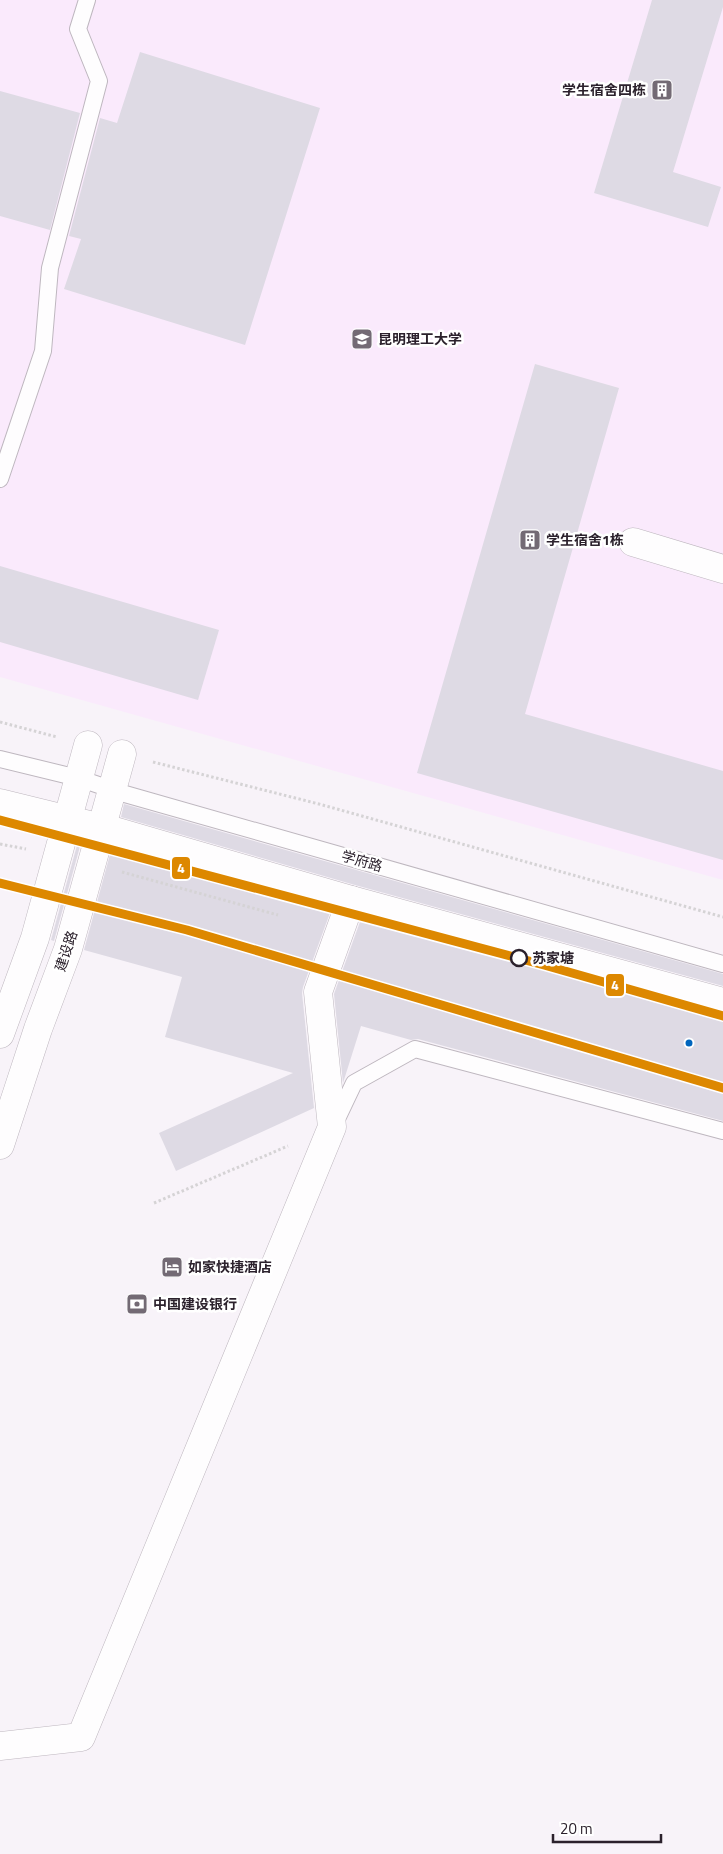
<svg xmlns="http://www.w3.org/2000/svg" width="723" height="1854" font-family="'Titillium Web','Noto Sans SC',sans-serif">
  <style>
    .built { fill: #faeafc }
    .building { fill: #dedae4 }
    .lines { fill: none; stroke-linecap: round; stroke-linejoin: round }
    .lane-casing { stroke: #beb7bf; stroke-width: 18 }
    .street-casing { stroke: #beb7bf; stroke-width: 29 }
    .secondary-casing { stroke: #beb7bf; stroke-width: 29 }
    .primary-casing { stroke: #beb7bf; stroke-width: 29 }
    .path { stroke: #d5d3d5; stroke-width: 3; stroke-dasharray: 2.5 2.5; stroke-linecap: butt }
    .lane { stroke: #fefdfe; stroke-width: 16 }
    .street { stroke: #fefdfe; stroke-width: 28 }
    .secondary { stroke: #fefdfe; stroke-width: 28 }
    .primary { stroke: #fefdfe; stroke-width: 28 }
    .metro-1-casing { stroke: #fff; stroke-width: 12 }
    .metro-1 { stroke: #d80; stroke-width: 9 }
    .stop-dot { fill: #fff; stroke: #2b212c; stroke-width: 2.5 }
    .bus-dot { fill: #0065bd; stroke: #fff; stroke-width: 2 }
    .labels { text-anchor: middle; stroke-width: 5; stroke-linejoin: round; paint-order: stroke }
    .poi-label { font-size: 14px; font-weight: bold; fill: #2b212c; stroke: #fff; text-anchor: start }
    .street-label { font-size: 14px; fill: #2b212c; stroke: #fff }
    .stop-label { font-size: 14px; font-weight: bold; fill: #2b212c; stroke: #fff; text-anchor: start }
    .line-badge { stroke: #fff; stroke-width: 2 }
    .badge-label { font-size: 14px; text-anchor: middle; font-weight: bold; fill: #fff }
  </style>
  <rect width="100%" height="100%" fill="#f8f3f9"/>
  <path class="built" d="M0,0h723v880l-723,-203z"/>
  <g class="building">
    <path d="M652,0h71v7l-50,165 48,15 -13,40 -114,-34z"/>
    <path d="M140,52l180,56 -75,237 -181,-56 17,-50 -12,-3 31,-118 17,5z"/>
    <path d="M0,91l80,22 -30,117 -50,-14z"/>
    <path d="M535,364l84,24 -94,326 198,57v89l-306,-87z"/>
    <path d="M0,566l219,64 -21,70 -198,-58z"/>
    <path d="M124,804l599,170v12l-368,-101 -234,-68z"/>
    <path d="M79,838l3,1 -28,102 -3,-1z"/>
    <path d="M112,847l219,63 -28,77 -1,6 12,115 -138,63 -17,-38 134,-60 -128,-36 17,-60 -98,-27z"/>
    <path d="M361,919l362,98v104l-305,-82 -7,1 -50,-14 -18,57 -9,-89z"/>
  </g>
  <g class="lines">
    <g class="lane-casing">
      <g id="lane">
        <path d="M0,479l43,-128 7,-83 49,-187 -21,-52 9,-29"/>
        <path d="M0,759l78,19 47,16 598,170"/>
        <path d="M335,1123l19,-40 61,-34 308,82"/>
      </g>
    </g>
    <g class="street-casing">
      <g id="street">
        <path d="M633,542l90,27"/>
        <path d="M0,1746l81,-9 251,-610 -14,-135 33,-92"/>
      </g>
    </g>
    <g class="secondary-casing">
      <g id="secondary">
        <path d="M0,1034l35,-96 53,-193"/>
        <path d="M0,1145l38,-116 30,-80 54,-195"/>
      </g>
    </g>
    <g class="primary-casing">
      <path id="primary" d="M0,803l114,28 237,69 372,102"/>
    </g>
    <g class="path">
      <path d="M0,722l57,15"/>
      <path d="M153,762l166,42 404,113"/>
      <path d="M0,844l26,5"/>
      <path d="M122,872l156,43"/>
      <path d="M154,1203l134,-57"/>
    </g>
    <use href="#lane" class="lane"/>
    <use href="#street" class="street"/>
    <use href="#secondary" class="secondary"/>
    <use href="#primary" class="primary"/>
    <g class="metro-1-casing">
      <g id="metro-1">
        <path d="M0,820l544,145 179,51"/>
        <path d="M0,883l187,47 536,158"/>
      </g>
    </g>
    <use href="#metro-1" class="metro-1"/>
  </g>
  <defs>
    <g id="building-square" transform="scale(1.125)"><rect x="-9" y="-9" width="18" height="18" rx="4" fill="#736a74" stroke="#fff"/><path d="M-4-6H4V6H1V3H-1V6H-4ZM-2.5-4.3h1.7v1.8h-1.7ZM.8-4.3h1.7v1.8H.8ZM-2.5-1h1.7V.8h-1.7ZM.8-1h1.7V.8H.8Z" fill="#fff"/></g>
    <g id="university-square" transform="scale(1.125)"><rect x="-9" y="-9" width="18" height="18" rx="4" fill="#736a74" stroke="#fff"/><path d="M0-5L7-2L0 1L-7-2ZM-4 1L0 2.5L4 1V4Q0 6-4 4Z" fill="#fff"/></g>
    <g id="hotel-square" transform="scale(1.125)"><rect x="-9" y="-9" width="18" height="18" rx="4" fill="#736a74" stroke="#fff"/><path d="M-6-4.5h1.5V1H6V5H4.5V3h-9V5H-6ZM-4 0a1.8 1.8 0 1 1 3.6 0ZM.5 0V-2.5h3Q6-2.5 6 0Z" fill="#fff"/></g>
    <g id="bank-square" transform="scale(1.125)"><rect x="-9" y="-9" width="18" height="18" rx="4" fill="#736a74" stroke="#fff"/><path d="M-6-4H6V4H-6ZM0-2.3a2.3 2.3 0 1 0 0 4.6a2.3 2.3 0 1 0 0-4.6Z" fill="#fff"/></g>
  </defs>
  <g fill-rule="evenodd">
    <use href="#building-square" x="662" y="90"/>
    <use href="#university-square" x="362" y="339"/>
    <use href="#building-square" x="530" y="540"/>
    <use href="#hotel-square" x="172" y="1267"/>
    <use href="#bank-square" x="137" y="1304"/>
  </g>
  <circle class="stop-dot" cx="519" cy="958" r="8"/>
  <circle class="bus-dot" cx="689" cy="1043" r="4.5"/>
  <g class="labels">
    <g class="poi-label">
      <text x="646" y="95" text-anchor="end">学生宿舍四栋</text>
      <text x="378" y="344">昆明理工大学</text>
      <text x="546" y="545">学生宿舍1栋</text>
      <text x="188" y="1272">如家快捷酒店</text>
      <text x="153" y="1309">中国建设银行</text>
    </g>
    <g class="street-label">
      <text transform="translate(362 861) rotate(16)" y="5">学府路</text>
      <text transform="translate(66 951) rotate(-72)" y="5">建设路</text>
    </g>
    <g class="stop-label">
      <text x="532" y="963">苏家塘</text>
    </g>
  </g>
  <g class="line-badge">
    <rect x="171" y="856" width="20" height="24" rx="5" fill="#d80"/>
    <rect x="605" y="973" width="20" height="24" rx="5" fill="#d80"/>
  </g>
  <g class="badge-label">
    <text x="181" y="873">4</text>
    <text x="615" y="990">4</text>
  </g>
  <path d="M553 1834v8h108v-8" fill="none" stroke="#2b212c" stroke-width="2.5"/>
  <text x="560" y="1834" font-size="15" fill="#2b212c" stroke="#ffffff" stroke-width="4" paint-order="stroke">20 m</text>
</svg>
